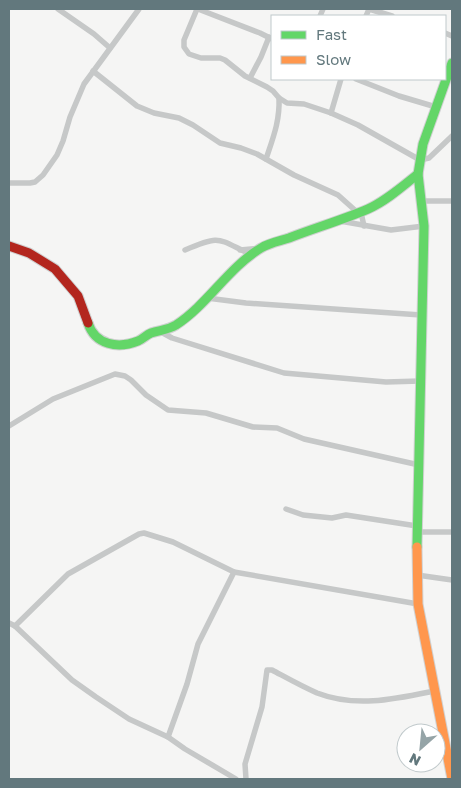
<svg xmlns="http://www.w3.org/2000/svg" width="461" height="788" font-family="'Golos Text',sans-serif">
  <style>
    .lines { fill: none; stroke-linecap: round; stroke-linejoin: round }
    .fast-casing { stroke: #d0d1d1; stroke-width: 11 }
    .slow-casing { stroke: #d0d1d1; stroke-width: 11 }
    .jam-casing { stroke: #d0d1d1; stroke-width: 11 }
    .street { stroke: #c6c8c8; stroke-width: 5.5 }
    .fast { stroke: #63d668; stroke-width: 9 }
    .slow { stroke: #ff974d; stroke-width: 9 }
    .jam { stroke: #b3261e; stroke-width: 9 }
  </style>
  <rect width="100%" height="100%" fill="#f5f5f4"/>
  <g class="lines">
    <g class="fast-casing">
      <g id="fast">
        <path d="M88,323c7,22 30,26 50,18 5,-2 8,-6 13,-8 9,-3 17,-3 25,-8 32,-21 52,-57 85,-77 8,-5 19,-7 28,-10 26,-10 53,-18 79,-29 18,-8 35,-23 50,-35"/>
        <path d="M417,547l7,-321 -6,-52 5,-30 29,-81"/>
      </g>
    </g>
    <g class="slow-casing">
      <path id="slow" d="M417,547l1,57 34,175"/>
    </g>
    <g class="jam-casing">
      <path id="jam" d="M9,246l20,7 26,16 23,27 10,27"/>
    </g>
    <g class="street">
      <path d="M58,9l36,25 16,14"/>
      <path d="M197,9l-13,31v7l5,7 12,4h19l5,2 20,16 22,11 6,4 6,7 8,5 17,1 27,9 27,12 62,35 9,-2 23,-22"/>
      <path d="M198,9l62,24 12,6"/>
      <path d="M369,9l23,7"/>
      <path d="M320,16l3,-7"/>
      <path d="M366,16l3,-7"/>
      <path d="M445,33l7,3"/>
      <path d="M93,71l44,35 17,7 25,5 14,7 27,18 21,5 16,6 37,21 44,20 19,17"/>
      <path d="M250,78l11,-21 8,-20"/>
      <path d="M356,79l43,17 37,11"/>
      <path d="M331,113l10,-34"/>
      <path d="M266,159c7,-21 14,-38 13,-61"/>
      <path d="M9,183h21l5,-1 8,-7 14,-20 6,-14 7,-24 14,-33 55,-75"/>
      <path d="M420,201h32"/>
      <path d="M359,212l3,5 2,9"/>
      <path d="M340,221l51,9 33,-4"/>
      <path d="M185,250c37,-16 32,-11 67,5"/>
      <path d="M240,250l21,-2"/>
      <path d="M207,298l39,5 175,12"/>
      <path d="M161,332l11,6 112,35 102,9 34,-1"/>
      <path d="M9,426l44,-27 62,-25 10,2 6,4 15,15 22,15 38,3 47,14 24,1 27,11 115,26"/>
      <path d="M286,509l17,6 29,3 14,-3 71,11"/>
      <path d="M417,532h35"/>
      <path d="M417,575l35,5"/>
      <path d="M9,623l6,3 57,54 24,17 33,22 39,18 17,12 51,30"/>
      <path d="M15,626l53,-52 71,-40 5,-1 29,9 61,30 184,32"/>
      <path d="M168,737l19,-53 11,-40 36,-72"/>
      <path d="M246,779l-1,-15 17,-57 5,-37h5c15,8 29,16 45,23 39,15 78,6 117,-2"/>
    </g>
    <use href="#fast" class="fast"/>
    <use href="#slow" class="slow"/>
    <use href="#jam" class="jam"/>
  </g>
  <rect width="461" height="788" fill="none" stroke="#62787d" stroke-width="20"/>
  <rect x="271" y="15" width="175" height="65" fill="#ffffff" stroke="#c0c9cb"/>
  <rect x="281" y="31" width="25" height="8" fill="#63d668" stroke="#c0c9cb"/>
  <text x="316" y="40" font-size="15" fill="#62787d">Fast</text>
  <rect x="281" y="56" width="25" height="8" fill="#ff974d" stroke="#c0c9cb"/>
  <text x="316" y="65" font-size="15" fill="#62787d">Slow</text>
  <g transform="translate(421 748) rotate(207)"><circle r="24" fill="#ffffff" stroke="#c0c9cb"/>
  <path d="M0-4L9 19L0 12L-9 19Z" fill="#95a4a7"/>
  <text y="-8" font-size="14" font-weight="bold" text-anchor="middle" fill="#62787d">N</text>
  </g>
</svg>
